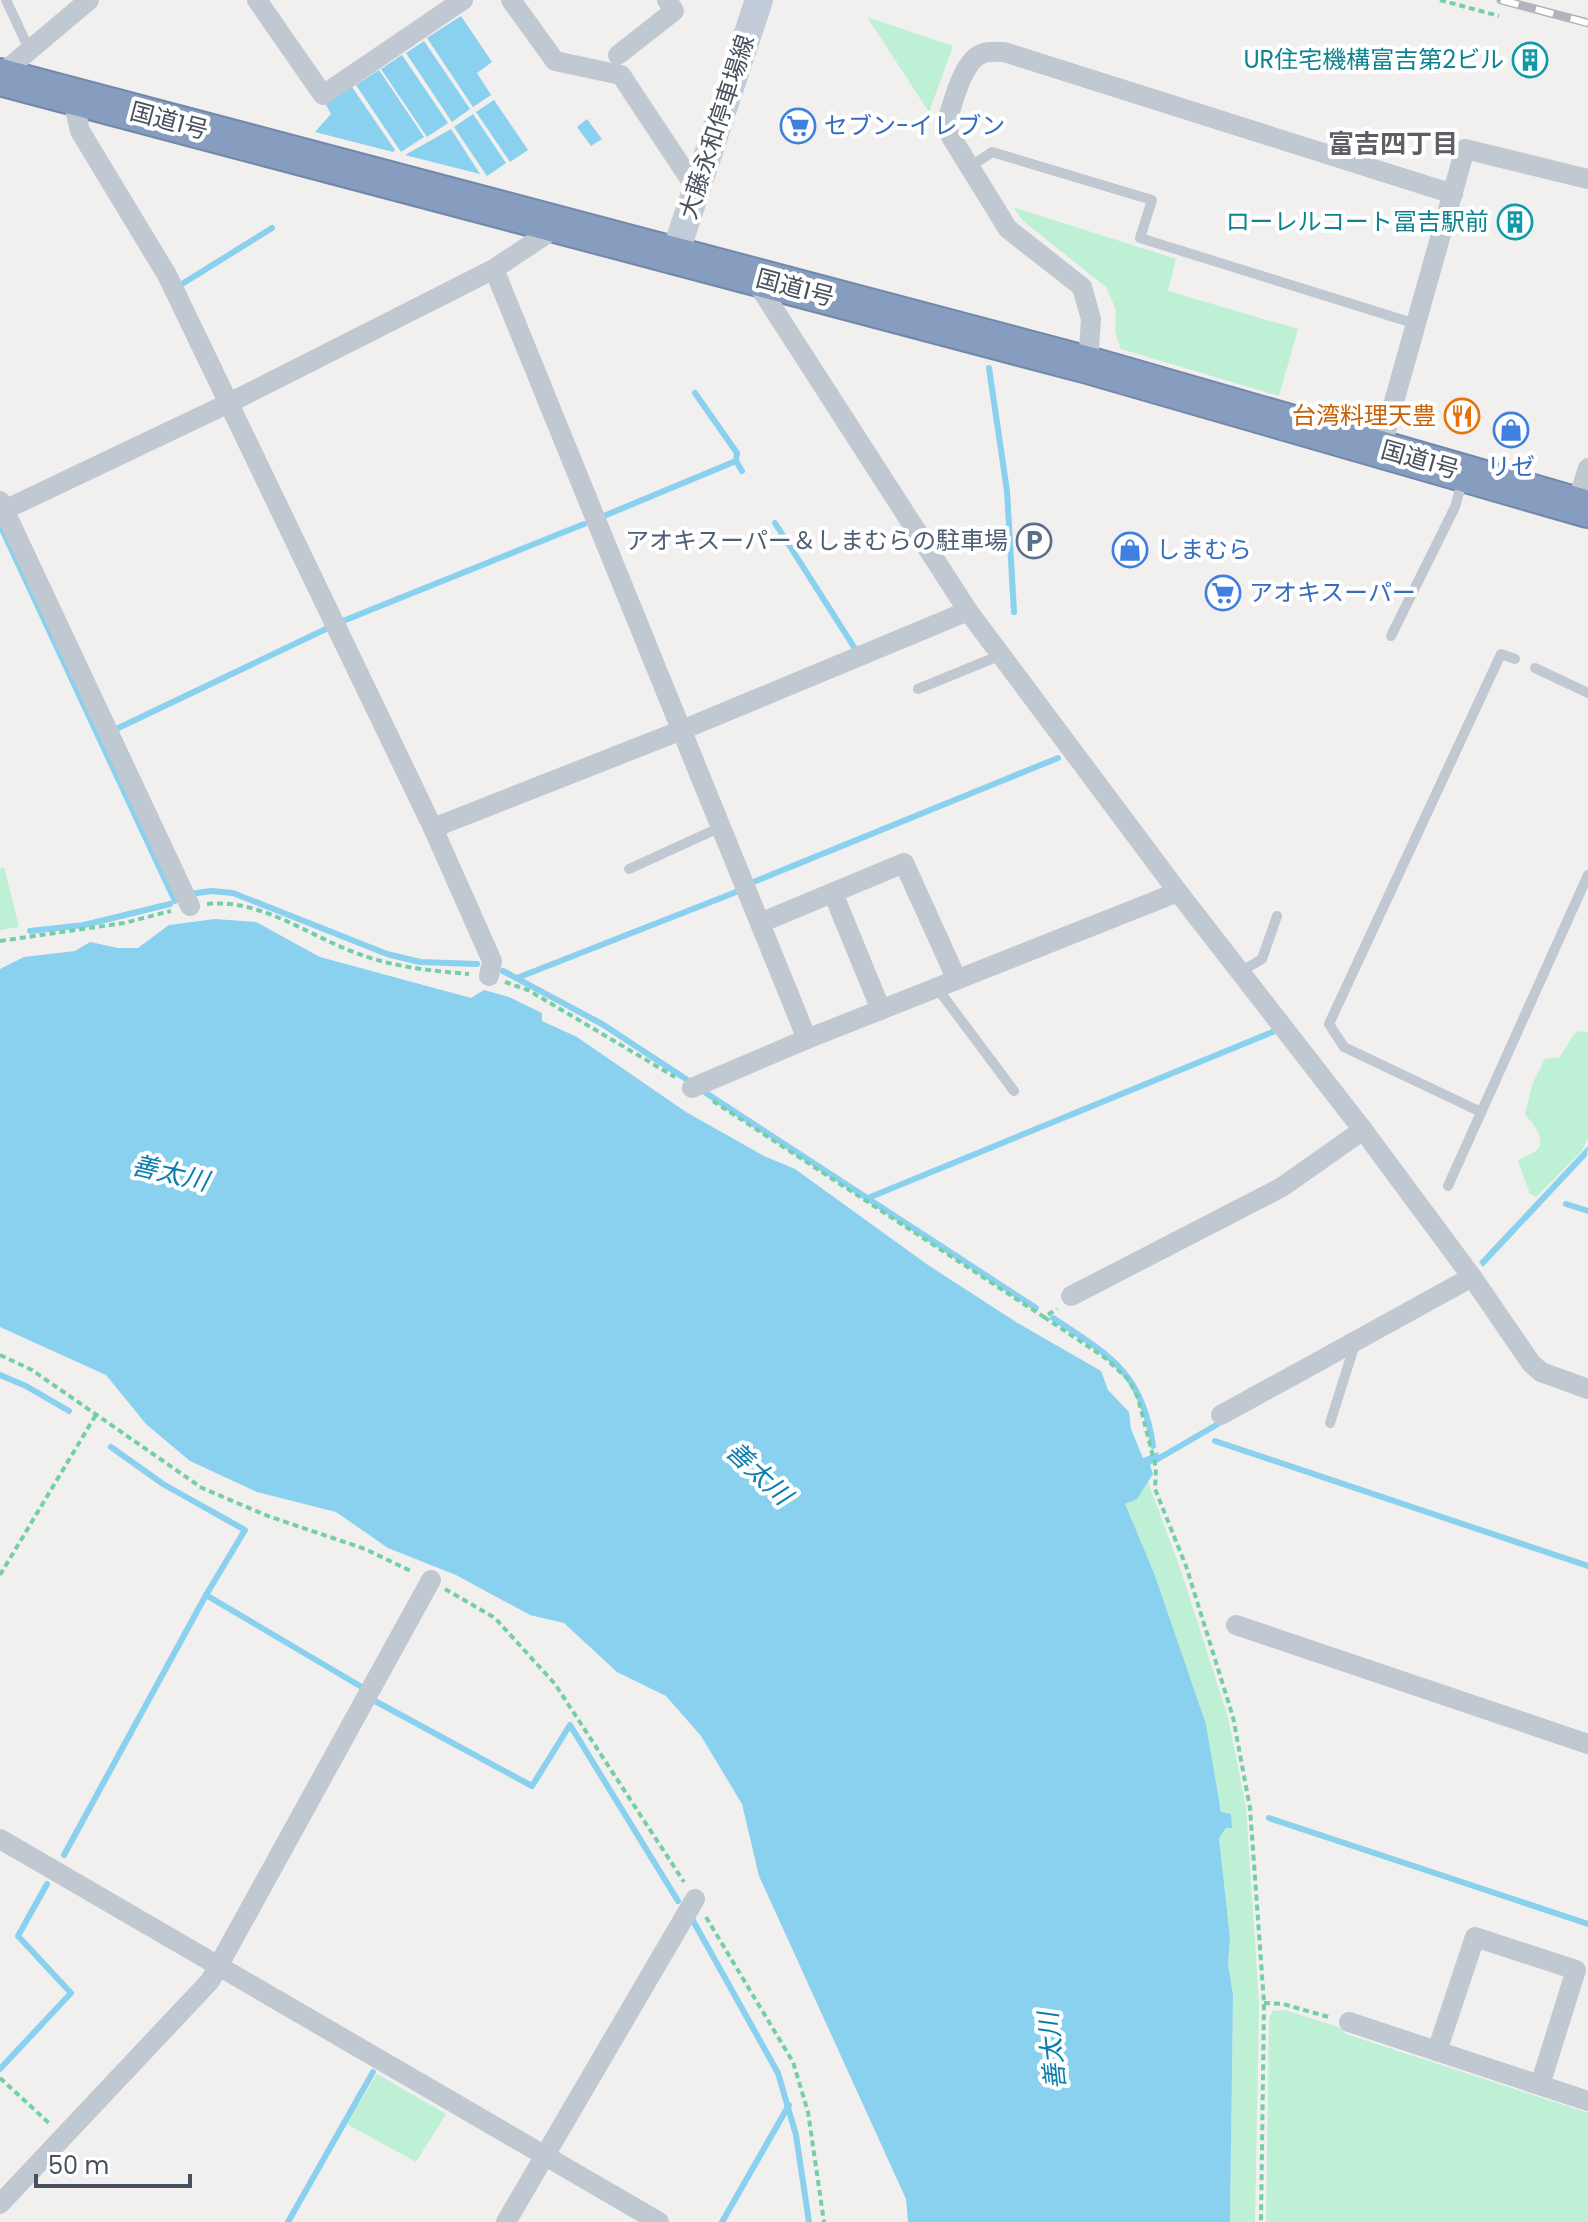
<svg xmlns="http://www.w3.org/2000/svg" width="1588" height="2222" font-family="Poppins,'Noto Sans JP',sans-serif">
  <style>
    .green { fill: #bdf0d5 }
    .water { fill: #89d1ee }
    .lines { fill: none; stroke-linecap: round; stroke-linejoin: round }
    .stream { stroke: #89d1ee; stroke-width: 6 }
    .highway-casing { stroke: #7188ab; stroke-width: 40 }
    .path { stroke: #74cfa9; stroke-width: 4; stroke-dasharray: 6 4; stroke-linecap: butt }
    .lane { stroke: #c0c8d1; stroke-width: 10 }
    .street { stroke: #c0c8d1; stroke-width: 20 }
    .secondary { stroke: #c2cbd8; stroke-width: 28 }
    .highway { stroke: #869dbf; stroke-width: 36 }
    .rail-casing { stroke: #b1b4ba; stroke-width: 9 }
    .rail { stroke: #fff; stroke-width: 6; stroke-dasharray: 18; stroke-linecap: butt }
    .labels { text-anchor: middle; stroke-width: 8; stroke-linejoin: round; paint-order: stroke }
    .culture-label { font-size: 24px; fill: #0d838f; stroke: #fff; text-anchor: end }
    .street-label { font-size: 24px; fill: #47515d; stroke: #fff }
    .shop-label { font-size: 24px; fill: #366cbe; stroke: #fff; text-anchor: start }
    .food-label { font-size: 24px; fill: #c56008; stroke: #fff; text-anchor: end }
    .service-label { font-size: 24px; fill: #4e5e75; stroke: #fff; text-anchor: end }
    .neighbourhood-label { font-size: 26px; font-weight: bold; fill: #5c5f64; stroke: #fff }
    .water-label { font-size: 26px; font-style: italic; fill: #097fae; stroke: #fff }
  </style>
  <rect width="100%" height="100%" fill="#f2efef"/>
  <g class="green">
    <path d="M867,17l86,29 -24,66z"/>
    <path d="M1013,207l163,52 -8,32 130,38 -19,67 -158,-47 -6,-17 1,-22 -10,-23 -83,-66z"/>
    <path d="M4,867l15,60 -19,3v-61z"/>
    <path d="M1580,1031l8,2v105l-7,14 -45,45 -6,-3 -12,-33c5,-5 12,-6 18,-10 12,-11 -4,-28 -11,-37l7,-29 13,-26 15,-2 14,-23z"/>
    <path d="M1148,1482l32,86 48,149 18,90 13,196 -4,219h-25l3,-227 -5,-31 2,-26 -11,-101 8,-9 3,-14 -9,-2 -15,-88 -52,-151 -30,-69 13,-6z"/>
    <path d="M1285,2010l59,19 -1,4 245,80v109h-322l3,-204 4,-7z"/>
    <path d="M377,2074l69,40 -30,48 -69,-38z"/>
  </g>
  <g class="water">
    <path d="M461,16l31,46 -15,11 14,22 -18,12 -46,-69z"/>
    <path d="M424,41l46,68 -18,13 -46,-69z"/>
    <path d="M402,55l46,68 -21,14 -46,-68z"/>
    <path d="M379,70l45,67 -23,15 -45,-67z"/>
    <path d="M352,87l43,63 -2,2 -78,-20 16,-18 -6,-11z"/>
    <path d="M494,100l34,50 -18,12 -34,-50z"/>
    <path d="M473,114l33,49 -19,13 -33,-49z"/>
    <path d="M587,119l15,20 -11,7 -14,-19z"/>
    <path d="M451,129l29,45 -75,-19z"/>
    <path d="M215,919l41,3 64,35 151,41 13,-8 25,7 33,16v8l35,16 109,75 78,44 31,13 133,96 88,57 85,49 7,19 21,22 2,17 12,29 15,-6 2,6 -10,7 3,9 -16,25 -12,5 29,69 52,151 15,88 10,2 1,14h-6l-7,10 11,100 -2,26 5,31 -3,227h-322l-2,-23 -147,-323 -17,-72 -41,-68 -35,-40 -49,-24 -53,-49 -34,-8 -74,-40 -68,-27 -52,-36 -79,-20 -67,-31 -44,-37 -40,-49 -106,-48v-358l24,-12 51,-6 15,-9 28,6h20l31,-23z"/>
    <path d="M1588,1146l-1,10 -104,111 -4,-5z"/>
  </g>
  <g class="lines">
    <g class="stream">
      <path d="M182,284l90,-56"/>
      <path d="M989,368l18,123 7,121"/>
      <path d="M695,393l42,60 -1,8"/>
      <path d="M599,518l137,-57 6,10"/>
      <path d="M775,523l79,124"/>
      <path d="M0,525l175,376"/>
      <path d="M343,621l241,-97"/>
      <path d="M112,731l216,-103"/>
      <path d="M751,883l307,-125"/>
      <path d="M190,894l21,-3 22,2 154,61 33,8 57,2"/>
      <path d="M30,931l54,-6 86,-21"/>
      <path d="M503,971l99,53 87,57"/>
      <path d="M517,978l219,-86"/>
      <path d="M706,1093l330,215"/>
      <path d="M868,1198l407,-167"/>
      <path d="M1566,1204l22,7"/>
      <path d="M1053,1318c58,38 90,56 100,128"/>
      <path d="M0,1375l26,11 43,25"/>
      <path d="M1215,1441l373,125"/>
      <path d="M111,1447l52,37 82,46 -39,65 154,91"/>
      <path d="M1156,1460l62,-36"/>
      <path d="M375,1701l157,85 38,-61 108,176"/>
      <path d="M1269,1818l319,106"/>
      <path d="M64,1855l142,-260"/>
      <path d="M691,1917l87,156 18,62 13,87"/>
      <path d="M0,2069l71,-76 -53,-57 29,-52"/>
      <path d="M288,2222l85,-150"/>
      <path d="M722,2222l67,-117"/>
    </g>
    <g class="highway-casing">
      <path id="highway" d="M0,77l1088,288 500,144"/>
    </g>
    <g class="path">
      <path d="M1440,0l59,16"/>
      <path d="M207,904c54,-6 103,33 152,50 35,13 73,17 110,20"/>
      <path d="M0,941l124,-18 47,-12"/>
      <path d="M505,982l23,8 147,87"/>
      <path d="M713,1101l331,216 13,-8"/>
      <path d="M1044,1317l60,40 25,23 9,18 18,70 -1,21 31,77 47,151 17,91 14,195 -3,219"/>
      <path d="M0,1355l32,15 170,118 66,28 97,33 48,23"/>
      <path d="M0,1575l97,-162"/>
      <path d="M445,1589l50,29 60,66 129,198"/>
      <path d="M706,1917l87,145 15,50 16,110"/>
      <path d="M1264,2003l19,1 49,14"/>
      <path d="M0,2078l50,46"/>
    </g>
    <g class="lane">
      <path d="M6,0l23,49"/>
      <path d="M970,167l22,-15 160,48 -12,38 276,86"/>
      <path d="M1391,636l64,-129 8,-28"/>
      <path d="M1535,668l53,25"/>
      <path d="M918,689l83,-34"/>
      <path d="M629,869l92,-42"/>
      <path d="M1240,972l22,-13 15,-43"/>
      <path d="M937,988l77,103"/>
      <path d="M1481,1112l-137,-65 -15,-23 172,-370 14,5"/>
      <path d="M1448,1186l140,-311"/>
      <path d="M1330,1423l25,-79"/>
    </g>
    <g class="street">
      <path d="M257,0l66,95 140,-95"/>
      <path d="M511,0l44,61 66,14 76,115"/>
      <path d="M618,55l56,-44 -7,-11"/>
      <path d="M0,75l89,-75"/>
      <path d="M72,95l8,36 87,144 266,553 59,133 -3,15"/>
      <path d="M494,269l313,770"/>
      <path d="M753,277l215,334 210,281 185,238 109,147 59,86 10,9 47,17"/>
      <path d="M1088,365l3,-46 -9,-32 -74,-58 -63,-102c7,-19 17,-69 39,-74 5,-2 14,-1 20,-1l449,142"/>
      <path d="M1381,448l84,-299 123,30"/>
      <path d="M0,501l190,405"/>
      <path d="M1576,506l12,-38"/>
      <path d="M0,512l229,-109 265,-134 66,-44"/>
      <path d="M433,828l249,-98 286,-119"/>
      <path d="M833,893l48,117"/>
      <path d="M760,923l144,-60 53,117"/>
      <path d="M692,1088l115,-49 371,-147"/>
      <path d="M1071,1296l211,-109 81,-57"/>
      <path d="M1221,1415l251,-138"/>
      <path d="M1236,1625l352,119"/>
      <path d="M0,1839l659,383"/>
      <path d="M1349,2022l239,79"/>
      <path d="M1437,2051l38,-114 101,33 -36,115"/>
      <path d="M0,2204l210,-223 221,-401"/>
      <path d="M506,2222l189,-323"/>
    </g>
    <path class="secondary" d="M675,254l84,-254"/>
    <use href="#highway" class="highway"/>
    <g class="rail-casing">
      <path id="rail" d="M1501,0l87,23"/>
    </g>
    <use href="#rail" class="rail"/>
  </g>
  <defs>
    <g id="building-ring" transform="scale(1.8)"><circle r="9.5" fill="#fff" stroke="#0f9aa8" stroke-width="1.5"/><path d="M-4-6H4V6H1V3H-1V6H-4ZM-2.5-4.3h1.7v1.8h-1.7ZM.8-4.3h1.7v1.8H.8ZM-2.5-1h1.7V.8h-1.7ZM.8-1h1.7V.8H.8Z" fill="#0f9aa8"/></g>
    <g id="supermarket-ring" transform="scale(1.8)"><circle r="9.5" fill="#fff" stroke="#3f7fe0" stroke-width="1.5"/><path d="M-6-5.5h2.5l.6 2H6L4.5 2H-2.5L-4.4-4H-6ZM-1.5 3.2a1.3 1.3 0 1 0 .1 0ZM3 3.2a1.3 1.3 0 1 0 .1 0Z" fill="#3f7fe0"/></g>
    <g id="restaurant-ring" transform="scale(1.8)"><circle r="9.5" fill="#fff" stroke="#e8710a" stroke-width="1.5"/><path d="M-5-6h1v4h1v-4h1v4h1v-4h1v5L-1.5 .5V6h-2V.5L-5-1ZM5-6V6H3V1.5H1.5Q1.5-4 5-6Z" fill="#e8710a"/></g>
    <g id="shop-ring" transform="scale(1.8)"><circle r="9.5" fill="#fff" stroke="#3f7fe0" stroke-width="1.5"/><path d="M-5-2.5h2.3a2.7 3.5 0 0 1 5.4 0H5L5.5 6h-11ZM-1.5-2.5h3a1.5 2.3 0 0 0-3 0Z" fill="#3f7fe0"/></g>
    <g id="parking-ring" transform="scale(1.8)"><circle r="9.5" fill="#fff" stroke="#5c6f8a" stroke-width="1.5"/><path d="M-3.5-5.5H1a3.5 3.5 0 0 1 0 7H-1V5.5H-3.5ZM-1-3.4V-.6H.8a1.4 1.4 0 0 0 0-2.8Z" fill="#5c6f8a"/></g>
  </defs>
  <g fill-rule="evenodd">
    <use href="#building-ring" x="1530" y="60"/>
    <use href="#supermarket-ring" x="798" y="126"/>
    <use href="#building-ring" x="1515" y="222"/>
    <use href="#restaurant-ring" x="1462" y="416"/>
    <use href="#shop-ring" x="1511" y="430"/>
    <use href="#parking-ring" x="1034" y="541"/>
    <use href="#shop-ring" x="1130" y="550"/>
    <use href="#supermarket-ring" x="1223" y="593"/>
  </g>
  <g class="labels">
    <g class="culture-label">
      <text x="1504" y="68">UR住宅機構富吉第2ビル</text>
      <text x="1489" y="230">ローレルコート冨吉駅前</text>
    </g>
    <g class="street-label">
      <text transform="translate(169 121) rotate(15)" y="8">国道1号</text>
      <text transform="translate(717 127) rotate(-72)" y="8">大藤永和停車場線</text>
      <text transform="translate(795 288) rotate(15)" y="8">国道1号</text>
      <text transform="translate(1420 460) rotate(16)" y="8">国道1号</text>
    </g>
    <g class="shop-label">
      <text x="824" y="134">セブン-イレブン</text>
      <text x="1511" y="475" text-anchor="middle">リゼ</text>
      <text x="1156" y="558">しまむら</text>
      <text x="1249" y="601">アオキスーパー</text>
    </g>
    <g class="food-label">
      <text x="1436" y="424">台湾料理天豊</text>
    </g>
    <g class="service-label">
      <text x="1008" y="549">アオキスーパー＆しまむらの駐車場</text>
    </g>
    <g class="neighbourhood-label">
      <text x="1393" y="153">富吉四丁目</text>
    </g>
    <g class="water-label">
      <text transform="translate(170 1173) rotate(13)" y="9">善太川</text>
      <text transform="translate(759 1473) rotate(43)" y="9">善太川</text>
      <text transform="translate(1052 2051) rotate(-96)" y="9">善太川</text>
    </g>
  </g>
  <path d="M36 2174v12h154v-12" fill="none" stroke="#47515d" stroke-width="4"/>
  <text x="48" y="2174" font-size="24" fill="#47515d" stroke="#ffffff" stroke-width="6" paint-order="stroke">50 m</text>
</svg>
